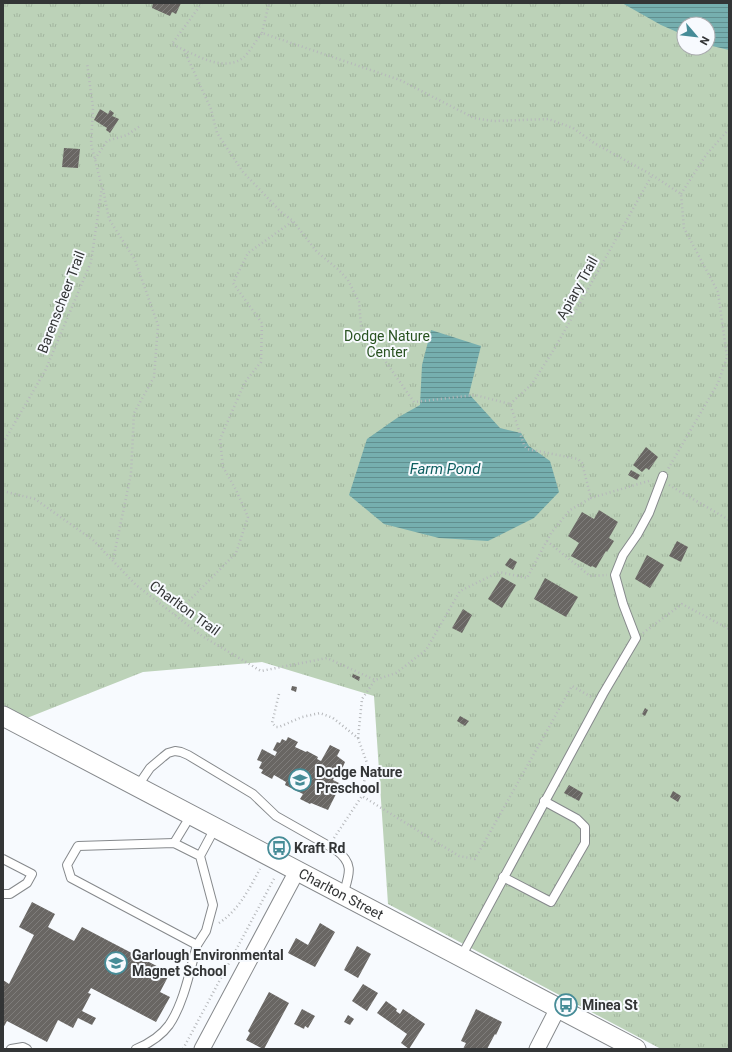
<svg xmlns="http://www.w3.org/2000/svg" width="732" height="1052" font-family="Roboto,sans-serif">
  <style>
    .park { fill: url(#park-tufts); fill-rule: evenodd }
    .water { fill: url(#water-rules) }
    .building { fill: url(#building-hatch) }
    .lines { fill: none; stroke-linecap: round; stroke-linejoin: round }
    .service-casing { stroke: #86898c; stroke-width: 10 }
    .minor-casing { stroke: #86898c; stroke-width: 17 }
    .tertiary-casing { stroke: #86898c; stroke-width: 21 }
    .path { stroke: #b6b8bb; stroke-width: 2.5; stroke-dasharray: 1 3; stroke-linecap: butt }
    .service { stroke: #fff; stroke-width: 8 }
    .minor { stroke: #fff; stroke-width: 15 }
    .tertiary { stroke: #fff; stroke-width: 19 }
    .labels { text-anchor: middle; stroke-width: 4; stroke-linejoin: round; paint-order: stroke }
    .street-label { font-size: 14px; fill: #333536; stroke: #f7fafe }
    .park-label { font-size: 14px; fill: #295221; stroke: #f7fafe }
    .poi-label { font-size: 14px; font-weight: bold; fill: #333536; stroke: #f7fafe; text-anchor: start }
    .water-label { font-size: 15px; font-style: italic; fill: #0e5f60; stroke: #f7fafe }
  </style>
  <defs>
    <pattern id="park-tufts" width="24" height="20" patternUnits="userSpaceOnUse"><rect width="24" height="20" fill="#bcd2b8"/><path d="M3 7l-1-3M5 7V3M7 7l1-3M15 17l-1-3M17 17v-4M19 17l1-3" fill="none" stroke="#a2b59f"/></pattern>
    <pattern id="water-rules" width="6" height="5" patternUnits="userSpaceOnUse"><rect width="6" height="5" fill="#76afaf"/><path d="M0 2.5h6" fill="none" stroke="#618f8f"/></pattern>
    <pattern id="building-hatch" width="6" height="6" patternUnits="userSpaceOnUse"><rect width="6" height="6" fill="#696663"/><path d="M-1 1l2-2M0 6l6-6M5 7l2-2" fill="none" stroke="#7f7d7b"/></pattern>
  </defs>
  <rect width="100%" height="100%" fill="#f7fafe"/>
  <path class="park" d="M3,3h726v1046h-68l-273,-145 -14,-208 -112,-34 -119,10 -116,46 -24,-13zM684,24h24v24h-24z"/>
  <g class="water">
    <path d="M622,3h107v47l-21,-5v-21h-24v11l-23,-10z"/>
    <path d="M431,330l50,16 -12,48 31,34 21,5 8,13 21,15 9,31 -25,26 -46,23 -49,-3 -55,-14 -35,-29 18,-56 30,-21 23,-13 2,-40z"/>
  </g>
  <g class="building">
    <path d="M153,3h28l-5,11 -4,-2 -2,4 -18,-8z"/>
    <path d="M100,109l8,5 2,-4 4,3 -2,3 7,3 -9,14 -4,-3 1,-2 -13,-8z"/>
    <path d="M64,148l16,1 -2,19 -16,-1z"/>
    <path d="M646,447l12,10 -9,13 -3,-2 -4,4 -9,-7z"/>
    <path d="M631,470l9,5 -3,5 -9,-5z"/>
    <path d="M599,510l19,12 -9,16 5,3 -7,11 -1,-1 -10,17 -4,-2 -1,1 -20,-11 8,-13 -11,-7 14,-24 12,7z"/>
    <path d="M677,541l11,6 -7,15 -12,-6z"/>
    <path d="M647,555l17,10 -14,23 -15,-9z"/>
    <path d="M510,558l7,4 -4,8 -8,-5z"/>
    <path d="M502,577l14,8 -14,23 -14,-9z"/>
    <path d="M545,578l33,19 -12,20 -32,-18z"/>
    <path d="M463,609l9,6 -10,18 -10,-5z"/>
    <path d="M353,674l7,3 -1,4 -7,-4z"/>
    <path d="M292,686l5,1 -1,5 -5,-2z"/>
    <path d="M645,708l3,2 -3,6 -3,-2z"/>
    <path d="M460,716l9,5 -4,5 -8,-5z"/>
    <path d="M288,737l10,5 -3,5 11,5 1,-1 11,6 -1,2 4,2 9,-16 10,5 -3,6 8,6 -3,7 -3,-2 -6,13 8,4 -13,26 -17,-7 -1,1 -10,-5 3,-5 -18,-9 1,-3 -12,-7 -2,4 -11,-6 2,-3 -4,-2 3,-6 -5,-2 5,-11 13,7 2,-4 -4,-2 4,-8 3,1 2,-4 4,2z"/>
    <path d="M569,785l14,8 -4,8 -15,-8z"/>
    <path d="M673,791l8,5 -3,6 -8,-5z"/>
    <path d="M32,902l23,12 -7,13 26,14 8,-14 88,46 -10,19 10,5 -14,25 -65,-34 -3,5 3,1 -9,17 14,7 -4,7 -14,-7 -5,10 -15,-8 -11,22 -40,-21 -4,7v-48l6,4 25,-49 -15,-8z"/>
    <path d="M320,923l15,9 -20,35 -27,-14 8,-15 12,7z"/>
    <path d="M357,946l14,8 -13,24 -14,-8z"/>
    <path d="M363,984l15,9 -11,18 -15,-10z"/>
    <path d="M269,992l20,11 -25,46h-1l-17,-9 4,-7 -2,-2z"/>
    <path d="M386,1001l11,8 -1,2 4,3 3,-5 22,15 -16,25 -8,-6 6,-9 -30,-21z"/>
    <path d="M302,1009l13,7 -7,12 -3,-2 -1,3 -10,-5z"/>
    <path d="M476,1009l26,13 -6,13 -1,-1 -8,15h-24l3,-6 -5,-2z"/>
    <path d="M348,1015l6,4 -4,6 -6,-3z"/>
  </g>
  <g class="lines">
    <g class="service-casing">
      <g id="service">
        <path d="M137,787l13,-19 13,-11 5,-4 7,-2 6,1 7,3 65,39 23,22 60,34c19,14 13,25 7,45"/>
        <path d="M174,843l17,-28"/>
        <path d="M200,856l-26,-13 -96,3 -11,19 4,13 126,67 9,-14 7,-26 -13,-49 15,-28"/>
        <path d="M3,859l29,15 -5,9 -17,11h-7"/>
        <path d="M503,877l48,25 34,-59v-16l-8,-8 -33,-18"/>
        <path d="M461,957l142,-263 33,-56 -13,-34 -8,-29 8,-20 14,-20 12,-22 14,-37"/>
        <path d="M11,1049l12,-2 4,2"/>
        <path d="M136,1049c12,-5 25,-13 33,-24 15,-22 21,-55 28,-80"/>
      </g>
    </g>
    <g class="minor-casing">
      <g id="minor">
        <path d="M202,1049l95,-178"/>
        <path d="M537,1049l21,-41"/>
      </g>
    </g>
    <g class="tertiary-casing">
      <g id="tertiary">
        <path id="s1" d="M3,716l633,333"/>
      </g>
    </g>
    <g class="path">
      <path d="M202,3l-30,41 12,6 27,59 6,24 26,39 38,40 12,9 24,31 22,18 9,10 11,22 3,35 7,1 45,64 61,-7 35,9 14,41 3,4 51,10 4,4 9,35 61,-18"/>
      <path d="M262,33l7,-30"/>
      <path d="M184,50c18,8 40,21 59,8 6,-5 14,-19 19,-25l138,47 74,38 19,3 55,-2 25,9 21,15 58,32 29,19 3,34 34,64 9,65 -9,26 -50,86"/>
      <path d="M95,159l12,-18 20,-6 13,-9"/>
      <path d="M103,189l6,30 26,41 23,65 -4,52 -20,36 -3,61 -18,86"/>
      <path d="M681,194l25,-39 23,-26"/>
      <path d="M510,404l22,-20 24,-38 96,-171"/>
      <path d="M3,443l42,-72 46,-109 11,-75 -11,-43 2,-36 -6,-45"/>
      <path d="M669,485l60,35"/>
      <path d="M3,491l32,8 58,41 43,45 66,51 59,35 66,-13 48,22"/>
      <path d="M547,541l43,35 17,-1"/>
      <path d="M175,615l61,-62 12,-36 -12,-27 -13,-23 -3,-28 25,-57 16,-20 1,-39 -29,-40 15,-30 45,-32"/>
      <path d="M643,633l39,-29 47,25"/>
      <path d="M279,694l-7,29 4,4h3l23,-10 18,-4 13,5 25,20 9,25 -5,33"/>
      <path d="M358,738l4,-39 13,-19 21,-7 30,-23 34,-59 39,-19 28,6 24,-45 19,-23 21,-12"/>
      <path d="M334,838l28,-42 97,60 16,3 97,-173 19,11"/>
      <path d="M219,923c20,-13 30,-34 41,-54"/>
      <path d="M183,1049l92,-172"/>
    </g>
    <use href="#service" class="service"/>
    <use href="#minor" class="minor"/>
    <use href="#tertiary" class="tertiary"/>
  </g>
  <defs>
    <g id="school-ring" transform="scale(1.15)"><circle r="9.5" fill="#f7fafe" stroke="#468c97" stroke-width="1.5"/><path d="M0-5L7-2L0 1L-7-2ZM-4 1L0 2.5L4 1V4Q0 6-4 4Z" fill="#468c97"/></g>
    <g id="bus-ring" transform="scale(1.15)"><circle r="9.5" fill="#f7fafe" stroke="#468c97" stroke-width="1.5"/><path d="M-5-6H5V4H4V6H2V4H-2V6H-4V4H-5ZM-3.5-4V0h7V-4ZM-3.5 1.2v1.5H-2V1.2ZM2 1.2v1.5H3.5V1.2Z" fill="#468c97"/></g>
  </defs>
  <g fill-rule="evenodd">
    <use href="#school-ring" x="300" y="780"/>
    <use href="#bus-ring" x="279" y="848"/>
    <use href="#school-ring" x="116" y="963"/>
    <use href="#bus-ring" x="566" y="1005"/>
  </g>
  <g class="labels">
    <g class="street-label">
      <text transform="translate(577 288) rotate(-61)" y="5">Apiary Trail</text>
      <text transform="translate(61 302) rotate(-69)" y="5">Barenscheer Trail</text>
      <text transform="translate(185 608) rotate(36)" y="5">Charlton Trail</text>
      <text dy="5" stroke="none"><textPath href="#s1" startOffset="382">Charlton Street</textPath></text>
    </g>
    <g class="park-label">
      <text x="387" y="341">Dodge Nature<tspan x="387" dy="16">Center</tspan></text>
    </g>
    <g class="poi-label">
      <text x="316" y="777">Dodge Nature<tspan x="316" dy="16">Preschool</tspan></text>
      <text x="294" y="853">Kraft Rd</text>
      <text x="132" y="960">Garlough Environmental<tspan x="132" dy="16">Magnet School</tspan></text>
      <text x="582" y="1010">Minea St</text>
    </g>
    <g class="water-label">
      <text x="445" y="474">Farm Pond</text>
    </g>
  </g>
  <rect width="732" height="1052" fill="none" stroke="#333536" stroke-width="8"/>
  <g transform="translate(696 36) rotate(118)"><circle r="19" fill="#f7fafe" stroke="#a9abae"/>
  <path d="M0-3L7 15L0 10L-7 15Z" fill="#468c97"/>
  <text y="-6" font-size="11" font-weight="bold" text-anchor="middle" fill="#333536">N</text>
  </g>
</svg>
